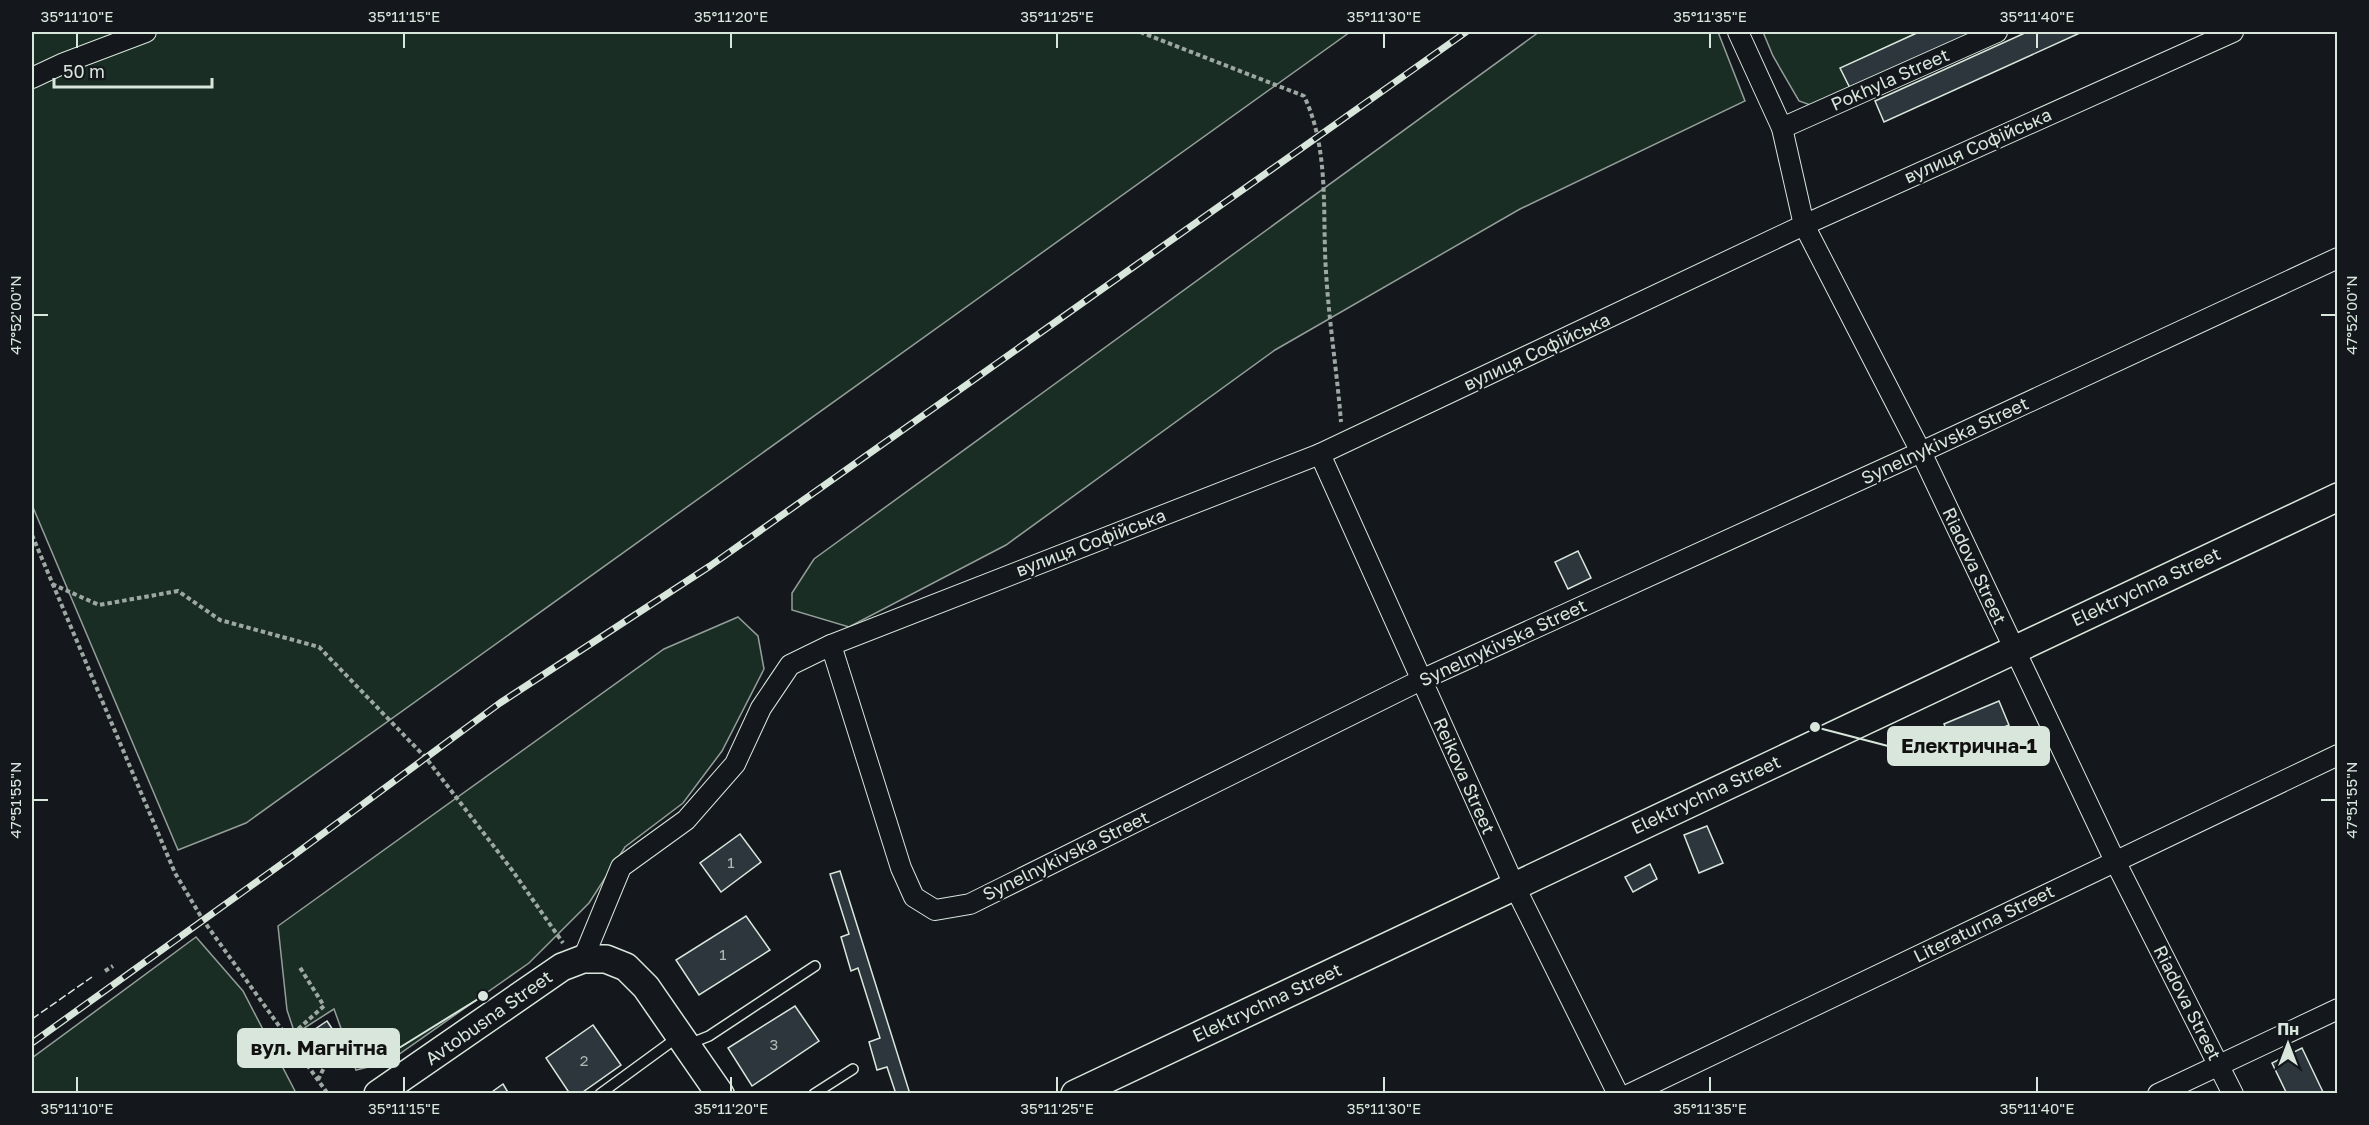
<svg xmlns="http://www.w3.org/2000/svg" width="2369" height="1125" font-family="'Golos Text',sans-serif">
  <style>
    .green { fill: #1a2d24; stroke: #939e99; stroke-width: 1.5 }
    .building { fill: #2c363c; stroke: #d8e6dc; stroke-width: 1.5 }
    .lines { fill: none; stroke-linecap: round; stroke-linejoin: round }
    .lane-casing { stroke: #d8e6dc; stroke-width: 12 }
    .street-casing { stroke: #d8e6dc; stroke-width: 22 }
    .secondary-casing { stroke: #d8e6dc; stroke-width: 30 }
    .path { stroke: #9da8a2; stroke-width: 4; stroke-dasharray: 4.5 3; stroke-linecap: butt }
    .lane { stroke: #14181c; stroke-width: 9 }
    .street { stroke: #14181c; stroke-width: 20 }
    .secondary { stroke: #14181c; stroke-width: 27 }
    .rail-casing { stroke: #d8e6dc; stroke-width: 7 }
    .rail { stroke: #14181c; stroke-width: 4.5; stroke-dasharray: 14; stroke-linecap: butt }
    .fence { stroke: #d8e6dc; stroke-width: 1.5; stroke-dasharray: 8 3; stroke-linecap: butt }
    .ticks { fill: none; stroke: #d8e6dc; stroke-width: 2 }
    .labels { text-anchor: middle; stroke-width: 4.5; stroke-linejoin: round; paint-order: stroke }
    .number-label { font-size: 15px; fill: #adbab4 }
    .street-label { font-size: 18px; fill: #d8e6dc; stroke: #14181c }
    .leader { fill: none; stroke: #d8e6dc; stroke-width: 2 }
    .callout-dot { fill: #d8e6dc; stroke: #14181c; stroke-width: 2 }
    .callout { fill: #d8e6dc; stroke: #d8e6dc; stroke-width: 2 }
    .callout-label { font-size: 20px; text-anchor: middle; font-weight: bold; fill: #111 }
    .neatline { fill: none; stroke: #d8e6dc; stroke-width: 2 }
    .ticks-label { font-size: 15px; text-anchor: middle; fill: #d8e6dc }
  </style>
  <rect width="100%" height="100%" fill="#14181c"/>
  <g class="green">
    <path d="M32,32h1318l-1104,791 -68,27 -146,-345z"/>
    <path d="M1539,32h179l27,69 -225,108 -245,141 -269,195 -157,82 -57,-17v-17l22,-34z"/>
    <path d="M1763,32h156l-78,36 10,22 -35,17 -17,-6 -26,-45z"/>
    <path d="M738,617l20,19 6,33 -42,82 -39,52 -58,44 -36,56 -60,60 -141,99 -32,8 -22,-61 -39,25 -8,-24 -9,-84 386,-277z"/>
    <path d="M196,937l47,54 53,102h-264v-35z"/>
  </g>
  <g class="building">
    <path d="M1919,32h57l-125,58 -11,-22z"/>
    <path d="M2027,32h55l-198,90 -9,-21z"/>
    <path d="M1578,551l13,27 -23,11 -13,-27z"/>
    <path d="M1999,701l10,24 -55,23 -10,-24z"/>
    <path d="M1707,826l16,37 -24,10 -15,-38z"/>
    <path d="M740,834l21,28 -40,30 -21,-29z"/>
    <path d="M1650,864l7,15 -24,13 -8,-15z"/>
    <path d="M840,871l28,89 42,134h-14l-9,-27 -10,3 -8,-28 11,-4 -22,-70 -7,3 -10,-34 8,-3 -19,-60z"/>
    <path d="M746,916l24,34 -71,45 -23,-35z"/>
    <path d="M795,1006l24,35 -67,45 -24,-38z"/>
    <path d="M327,1021l14,21 -27,18 -15,-20z"/>
    <path d="M593,1025l28,40 -41,29h-10l-24,-36z"/>
    <path d="M2302,1048l21,44 -2,2h-34l-15,-31z"/>
    <path d="M503,1084l6,10h-20z"/>
  </g>
  <g class="lines">
    <g class="lane-casing">
      <g id="lane">
        <path d="M689,1044l20,-8 106,-70"/>
        <path d="M600,1094l78,-57"/>
        <path d="M814,1094l39,-25"/>
      </g>
    </g>
    <g class="street-casing">
      <g id="street">
        <path d="M1738,32l44,96 22,97 117,227 194,409 118,233"/>
        <path d="M32,78l32,-15 82,-31"/>
        <path d="M1782,128l215,-96"/>
        <path d="M1320,454l194,431 104,209"/>
        <path d="M831,645l70,223 13,29 21,13 35,-6 451,-224 500,-228 417,-194"/>
        <path d="M583,959l38,-92 65,-47 49,-56 26,-56 29,-43 41,-20 489,-191 484,-229 429,-193"/>
        <path d="M1630,1094l708,-339"/>
        <path d="M2158,1094l180,-85"/>
      </g>
    </g>
    <g class="secondary-casing">
      <g id="secondary">
        <path d="M378,1094l184,-127 21,-8h23l20,8 20,20 74,107"/>
        <path d="M1075,1094l1263,-597"/>
      </g>
    </g>
    <g class="path">
      <path d="M1140,32l164,64c26,54 18,118 22,176 3,50 11,100 15,150"/>
      <path d="M32,535l143,338 28,47 125,174"/>
      <path d="M52,584l47,21 79,-14 42,29 99,27 107,111 86,112 51,73"/>
      <path d="M105,971l8,-5"/>
      <path d="M287,1039l37,-33 -25,-40"/>
      <path d="M318,1080l16,-33"/>
    </g>
    <use href="#lane" class="lane"/>
    <use href="#street" class="street"/>
    <use href="#secondary" class="secondary"/>
    <g class="rail-casing">
      <path id="rail" d="M32,1043l262,-188 206,-152 210,-137 756,-534"/>
    </g>
    <use href="#rail" class="rail"/>
    <path class="fence" d="M32,1019l60,-42"/>
  </g>
  <path class="ticks" d="M77,33v15M404,33v15M731,33v15M1057,33v15M1384,33v15M1710,33v15M2037,33v15M33,315h15M2321,315h15M33,800h15M2321,800h15M77,1077v15M404,1077v15M731,1077v15M1057,1077v15M1384,1077v15M1710,1077v15M2037,1077v15"/>
  <g class="labels">
    <g class="number-label">
      <text x="731" y="868">1</text>
      <text x="723" y="960">1</text>
      <text x="774" y="1050">3</text>
      <text x="584" y="1066">2</text>
    </g>
    <g class="street-label">
      <text transform="translate(1890 80) rotate(-24)" y="6">Pokhyla Street</text>
      <text transform="translate(1978 146) rotate(-24)" y="6">вулиця Софійська</text>
      <text transform="translate(1537 352) rotate(-25)" y="6">вулиця Софійська</text>
      <text transform="translate(1945 441) rotate(-25)" y="6">Synelnykivska Street</text>
      <text transform="translate(1091 543) rotate(-21)" y="6">вулиця Софійська</text>
      <text transform="translate(1974 566) rotate(65)" y="6">Riadova Street</text>
      <text transform="translate(2146 587) rotate(-25)" y="6">Elektrychna Street</text>
      <text transform="translate(1503 643) rotate(-25)" y="6">Synelnykivska Street</text>
      <text transform="translate(1464 776) rotate(66)" y="6">Reikova Street</text>
      <text transform="translate(1706 795) rotate(-25)" y="6">Elektrychna Street</text>
      <text transform="translate(1066 856) rotate(-26)" y="6">Synelnykivska Street</text>
      <text transform="translate(1984 924) rotate(-26)" y="6">Literaturna Street</text>
      <text transform="translate(1267 1003) rotate(-25)" y="6">Elektrychna Street</text>
      <text transform="translate(2187 1003) rotate(63)" y="6">Riadova Street</text>
      <text transform="translate(489 1018) rotate(-35)" y="6">Avtobusna Street</text>
    </g>
  </g>
  <path class="leader" d="M1815 727L1888 746M483 996L399 1048"/>
  <g class="callout-dot">
    <circle cx="1815" cy="727" r="6"/>
    <circle cx="483" cy="996" r="6"/>
  </g>
  <g class="callout">
    <rect x="1888" y="727" width="161" height="38" rx="6"/>
    <rect x="238" y="1029" width="161" height="38" rx="6"/>
  </g>
  <g class="callout-label">
    <text x="1969" y="753">Електрична-1</text>
    <text x="319" y="1055">вул. Магнітна</text>
  </g>
  <rect width="2369" height="1125" fill="none" stroke="#14181c" stroke-width="66"/>
  <g transform="translate(2288 1044)" stroke="#14181c" stroke-width="4.5" paint-order="stroke">
  <path d="M0-4.5L10 22L0 15L-10 22Z" fill="#d8e6dc"/>
  <text y="-9" font-size="16" font-weight="bold" text-anchor="middle" fill="#d8e6dc">Пн</text>
  </g>
  <path d="M54 78v9h158v-9" fill="none" stroke="#d8e6dc" stroke-width="3"/>
  <text x="63" y="78" font-size="18" fill="#d8e6dc" stroke="#14181c" stroke-width="4.5" paint-order="stroke">50 m</text>
  <rect x="33" y="33" width="2303" height="1059" class="neatline"/>
  <g class="ticks-label">
    <text x="77" y="22">35°11'10"E</text>
    <text x="404" y="22">35°11'15"E</text>
    <text x="731" y="22">35°11'20"E</text>
    <text x="1057" y="22">35°11'25"E</text>
    <text x="1384" y="22">35°11'30"E</text>
    <text x="1710" y="22">35°11'35"E</text>
    <text x="2037" y="22">35°11'40"E</text>
    <text transform="translate(16 315) rotate(-90)" y="5">47°52'00"N</text>
    <text transform="translate(2352 315) rotate(-90)" y="5">47°52'00"N</text>
    <text transform="translate(16 800) rotate(-90)" y="5">47°51'55"N</text>
    <text transform="translate(2352 800) rotate(-90)" y="5">47°51'55"N</text>
    <text x="77" y="1114">35°11'10"E</text>
    <text x="404" y="1114">35°11'15"E</text>
    <text x="731" y="1114">35°11'20"E</text>
    <text x="1057" y="1114">35°11'25"E</text>
    <text x="1384" y="1114">35°11'30"E</text>
    <text x="1710" y="1114">35°11'35"E</text>
    <text x="2037" y="1114">35°11'40"E</text>
  </g>
</svg>
